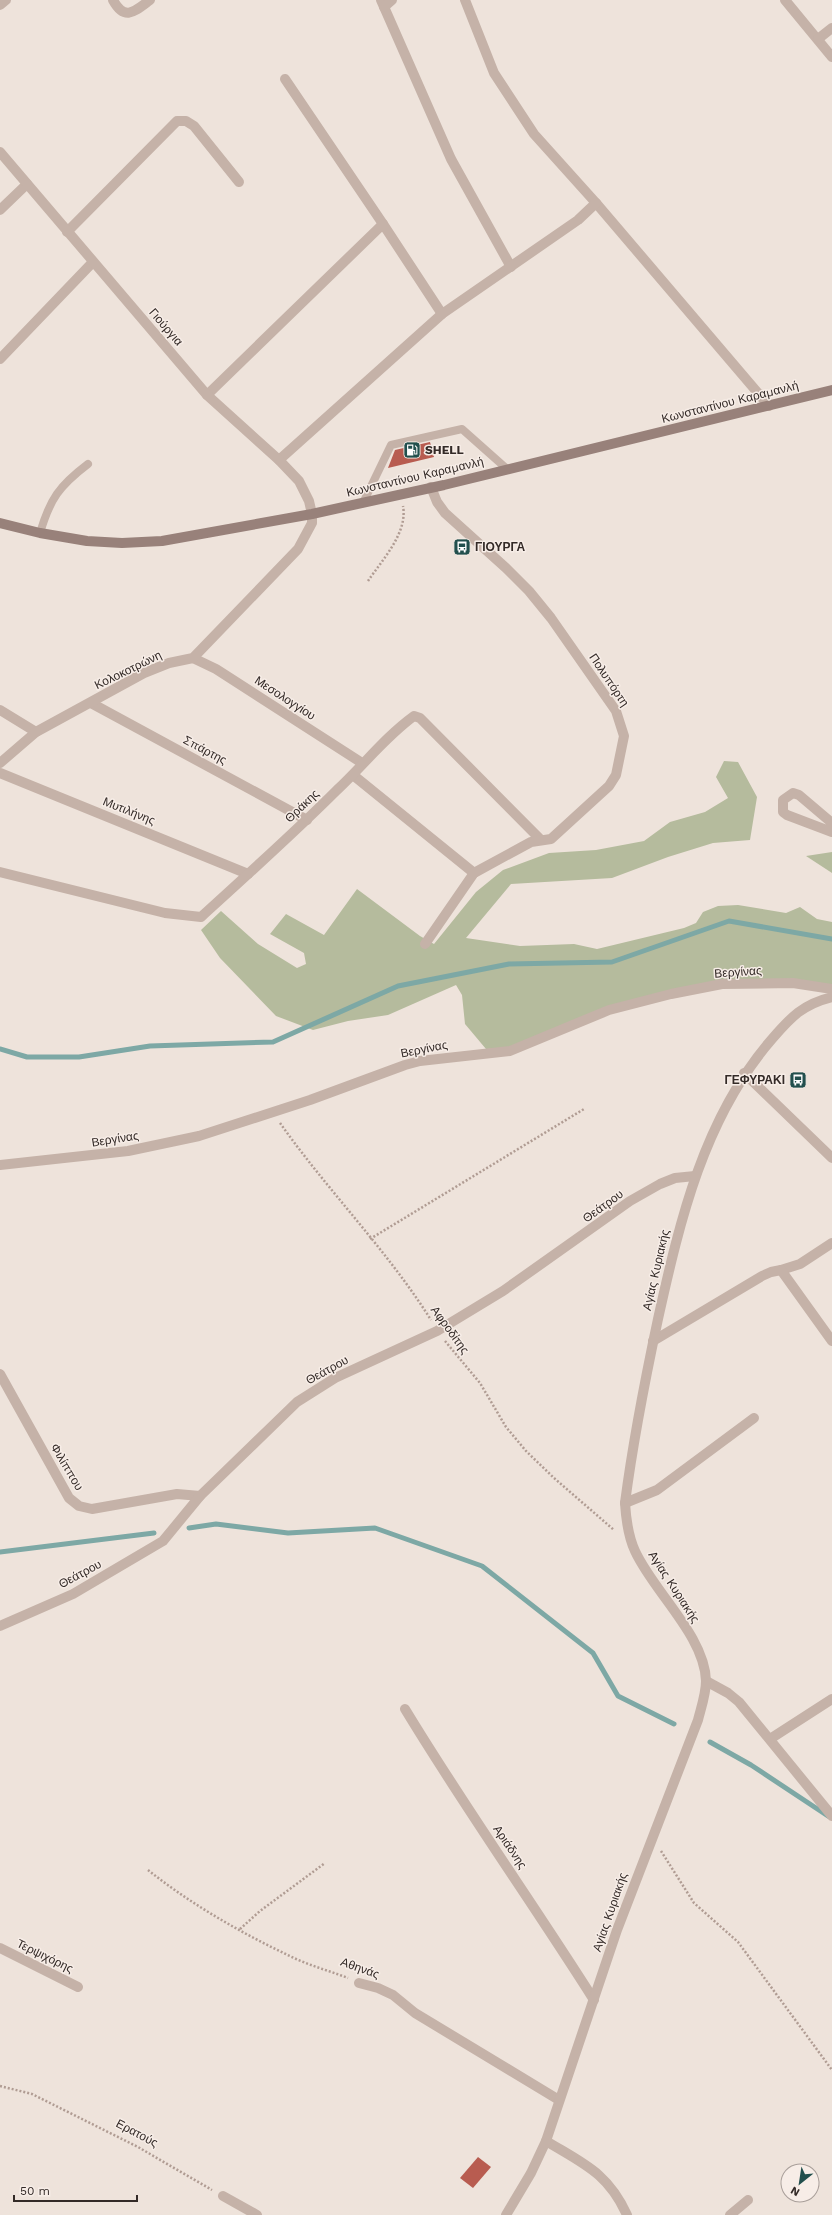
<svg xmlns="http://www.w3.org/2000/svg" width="832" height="2215" font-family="'Work Sans',sans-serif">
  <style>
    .green { fill: #b5bb9d }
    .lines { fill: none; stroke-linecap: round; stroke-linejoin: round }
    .stream { stroke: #7da8a5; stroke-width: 5 }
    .building { fill: #b85c50 }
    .path { stroke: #b09c93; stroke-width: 2.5; stroke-dasharray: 2 2; stroke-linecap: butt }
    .service { stroke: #c5b2a8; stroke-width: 8 }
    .minor { stroke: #c5b2a8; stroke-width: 10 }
    .tertiary { stroke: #c5b2a8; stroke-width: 10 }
    .secondary { stroke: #98817a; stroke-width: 10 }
    .labels { text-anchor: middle; stroke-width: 3; stroke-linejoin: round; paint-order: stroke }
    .street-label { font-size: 12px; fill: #332a27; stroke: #f7ede7 }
    .poi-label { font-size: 12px; font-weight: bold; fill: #332a27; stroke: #f7ede7; text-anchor: start }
  </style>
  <rect width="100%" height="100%" fill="#eee3db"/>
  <g class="green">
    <path d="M724,761l14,1 19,35 -7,43 -37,3 -45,14 -56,21 -101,6 -45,54 54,8 54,-2 23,5 87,-21 12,-5 7,-11 15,-6 20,-1 48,8 14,-6 17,12 15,3v63l-41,-5 -141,16 -140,52 -24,1 -21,-25 -3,-29 -6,-10 -68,30 -40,6 -35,9 -37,-14 -56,-58 -19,-28 20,-19 37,33 39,24 9,-4 -2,-11 -34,-19 16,-20 38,21 33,-46 63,47 14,8 42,-52 27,-22 46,-17 47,-3 48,-9 26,-19 35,-10 23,-14 -12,-21z"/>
    <path d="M832,852v21l-26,-17z"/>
  </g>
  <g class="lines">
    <g class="stream">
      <path d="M0,1049l27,8h52l71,-11 123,-4 125,-56 111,-22 103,-2 117,-41 103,18"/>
      <path d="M189,1528l27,-4 72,9 87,-5 107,38 111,87 25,43 56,28"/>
      <path d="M0,1552l154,-19"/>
      <path d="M710,1742l41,23 77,51"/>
    </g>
  </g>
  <g class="building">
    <path d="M430,442l4,15 -46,11 7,-18z"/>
    <path d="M478,2157l13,10 -18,21 -13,-10z"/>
  </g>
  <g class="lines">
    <g class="path">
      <path d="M368,581c14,-21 40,-48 35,-75"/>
      <path d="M280,1123c48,68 107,127 151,197"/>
      <path d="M370,1239l214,-130"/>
      <path d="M445,1341l35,42 26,44 20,24 28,27 60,52"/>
      <path d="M661,1851l33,52 44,39 94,128"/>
      <path d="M148,1870c44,35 95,64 146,88 17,8 36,13 54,20"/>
      <path d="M240,1929l20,-18 65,-48"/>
      <path d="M0,2086l32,8 106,53 74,43"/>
    </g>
    <g class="service">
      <path d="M363,503l28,-58 71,-16 45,40"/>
      <path d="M40,533c10,-34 19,-47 48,-69"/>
    </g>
    <g class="minor">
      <path d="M113,0c12,22 22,11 37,0"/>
      <path d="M381,0l70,159 60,108"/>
      <path d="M465,0l29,73 40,61 62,69 173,203"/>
      <path d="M785,0l47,57"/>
      <path d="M0,5l6,-5"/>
      <path d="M384,7l8,-7"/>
      <path d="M818,39l14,-11"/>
      <path d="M285,79l98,145"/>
      <path d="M0,210l27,-26"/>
      <path d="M67,232l110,-111h9l8,5 45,56"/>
      <path d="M0,359l93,-97"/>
      <path d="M207,395l176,-171 59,90"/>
      <path d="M279,460l163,-146 136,-94 18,-17"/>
      <path d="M193,658l23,11 146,94"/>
      <path d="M91,703l216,117"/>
      <path d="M0,710l36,22"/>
      <path d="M0,763l36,-31 108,-59 25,-10 24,-5 105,-109 14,-26v-9"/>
      <path d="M0,773l248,101"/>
      <path d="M353,775l121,98"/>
      <path d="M832,823l-33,-28 -6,-2 -10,7v12l4,3 45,17"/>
      <path d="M0,872l165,41 36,4c46,-42 92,-83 136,-127 26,-24 48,-53 77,-74l6,2 121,122"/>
      <path d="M425,944l49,-71 57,-31 20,-3 58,-53 7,-11 8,-39 -8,-25 -65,-93 -22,-27 -23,-23 -61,-55 -8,-11 -6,-15"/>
      <path d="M744,1073l88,85"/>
      <path d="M0,1165l128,-14 71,-15 111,-36 95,-35 15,-4 90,-10 99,-41 62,-16 51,-10 71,-1 39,6"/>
      <path d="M781,1270l19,-6 32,-21"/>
      <path d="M653,1341l109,-65 9,-4 10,-2 51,71"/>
      <path d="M0,1374l69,124 10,8 13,3 85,-15 23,2"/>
      <path d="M625,1503l32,-13 97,-72"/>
      <path d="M0,1626l73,-32 90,-53 37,-45 97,-94 38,-24 102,-47 66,-40 127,-90 30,-17 15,-6 20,-2"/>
      <path d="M706,1681l22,12 11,9 93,114"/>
      <path d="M405,1709c60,99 127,193 189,291"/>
      <path d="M770,1739l62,-40"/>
      <path d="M0,1948l78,39"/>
      <path d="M359,1983l19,5 15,7 22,18 144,87"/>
      <path d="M546,2141c38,23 62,32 81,74"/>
      <path d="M223,2196l34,19"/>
      <path d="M730,2215l18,-15"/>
    </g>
    <g class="tertiary">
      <path d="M0,152l207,243 72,65 20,21 10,20 3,13"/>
      <path d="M506,2215l25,-42 15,-32 71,-211 81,-210c3,-12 8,-26 8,-39 -1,-45 -53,-90 -71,-130 -7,-15 -9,-32 -10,-48 8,-62 20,-123 33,-184 22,-99 46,-202 114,-280 19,-22 31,-35 60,-42"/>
    </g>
    <path class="secondary" d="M0,523l40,10 47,8 35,2 40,-2 150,-27 132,-29 388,-95"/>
  </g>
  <defs>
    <g id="fuel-square" transform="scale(0.9)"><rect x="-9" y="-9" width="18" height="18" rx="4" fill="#224f4d" stroke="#f7ede7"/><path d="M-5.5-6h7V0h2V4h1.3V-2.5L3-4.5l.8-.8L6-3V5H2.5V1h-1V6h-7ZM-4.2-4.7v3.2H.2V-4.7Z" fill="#fff"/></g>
    <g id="bus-square" transform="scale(0.9)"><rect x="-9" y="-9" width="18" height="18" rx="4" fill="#224f4d" stroke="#f7ede7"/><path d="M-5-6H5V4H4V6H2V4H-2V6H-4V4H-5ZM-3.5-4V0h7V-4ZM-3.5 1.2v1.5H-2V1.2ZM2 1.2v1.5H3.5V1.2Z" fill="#fff"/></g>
  </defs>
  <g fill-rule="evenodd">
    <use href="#fuel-square" x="412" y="450"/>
    <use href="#bus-square" x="462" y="547"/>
    <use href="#bus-square" x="798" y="1080"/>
  </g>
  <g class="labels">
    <g class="street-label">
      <text transform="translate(166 327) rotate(49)" y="4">Γιούργια</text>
      <text transform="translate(730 402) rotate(-14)" y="4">Κωνσταντίνου Καραμανλή</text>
      <text transform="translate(415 477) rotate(-13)" y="4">Κωνσταντίνου Καραμανλή</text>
      <text transform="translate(128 670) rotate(-26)" y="4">Κολοκοτρώνη</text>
      <text transform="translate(609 680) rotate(56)" y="4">Πολυπόρτη</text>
      <text transform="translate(285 698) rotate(33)" y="4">Μεσολογγίου</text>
      <text transform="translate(205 750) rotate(28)" y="4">Σπάρτης</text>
      <text transform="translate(302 806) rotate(-44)" y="4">Θράκης</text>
      <text transform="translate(129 811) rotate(22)" y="4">Μυτιλήνης</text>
      <text transform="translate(738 972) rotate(-4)" y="4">Βεργίνας</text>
      <text transform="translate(424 1049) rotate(-11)" y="4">Βεργίνας</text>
      <text transform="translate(115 1139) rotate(-9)" y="4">Βεργίνας</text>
      <text transform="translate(603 1206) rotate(-36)" y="4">Θεάτρου</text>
      <text transform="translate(656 1270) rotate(-77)" y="4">Αγίας Κυριακής</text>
      <text transform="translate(450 1330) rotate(54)" y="4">Αφροδίτης</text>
      <text transform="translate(327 1370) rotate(-29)" y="4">Θεάτρου</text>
      <text transform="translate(67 1467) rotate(59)" y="4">Φιλίππου</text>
      <text transform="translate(80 1574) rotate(-28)" y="4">Θεάτρου</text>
      <text transform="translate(674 1587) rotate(57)" y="4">Αγίας Κυριακής</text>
      <text transform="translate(510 1847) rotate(56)" y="4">Αριάδνης</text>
      <text transform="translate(610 1912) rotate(-71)" y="4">Αγίας Κυριακής</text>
      <text transform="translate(45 1956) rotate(26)" y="4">Τερψιχόρης</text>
      <text transform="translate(360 1968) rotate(20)" y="4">Αθηνάς</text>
      <text transform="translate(137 2133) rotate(28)" y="4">Ερατούς</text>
    </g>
    <g class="poi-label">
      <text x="425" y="454">SHELL</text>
      <text x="475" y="551">ΓΙΟΥΡΓΑ</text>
      <text x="785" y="1084" text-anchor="end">ΓΕΦΥΡΑΚΙ</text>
    </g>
  </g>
  <g transform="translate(800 2183) rotate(210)"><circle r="19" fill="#f7ede7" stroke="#a99f9a"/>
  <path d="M0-3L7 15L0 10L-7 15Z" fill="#224f4d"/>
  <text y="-6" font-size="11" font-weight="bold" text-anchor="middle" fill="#332a27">N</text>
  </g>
  <path d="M14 2195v6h123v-6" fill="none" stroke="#332a27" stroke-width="2"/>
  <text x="20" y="2195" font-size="12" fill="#332a27" stroke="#f7ede7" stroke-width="3" paint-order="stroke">50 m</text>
</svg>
